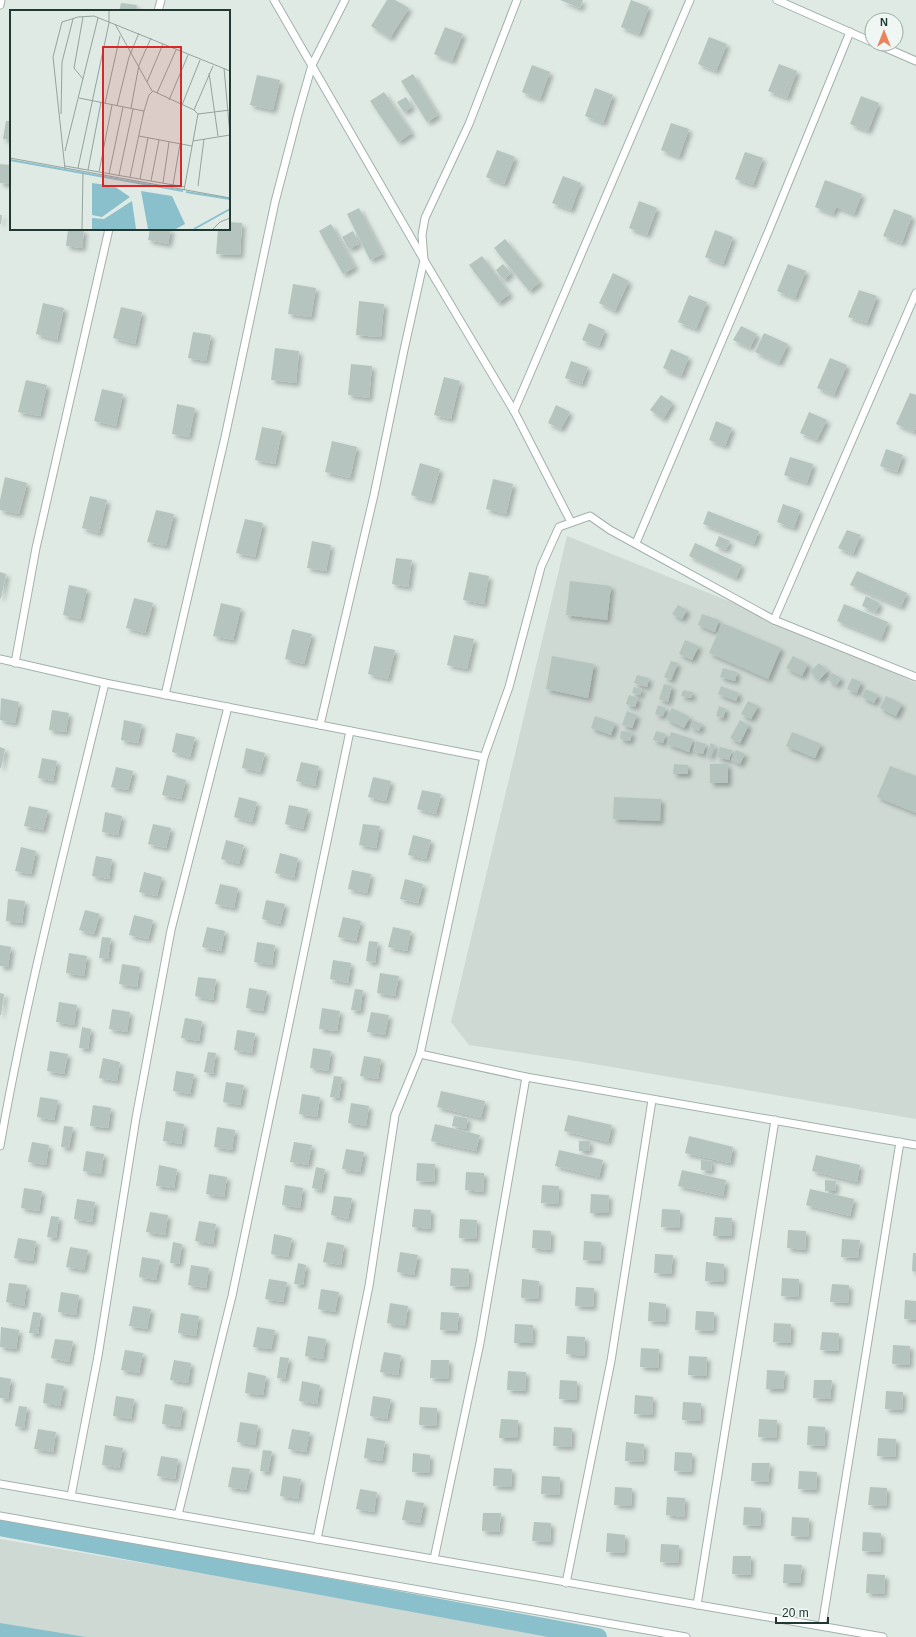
<svg xmlns="http://www.w3.org/2000/svg" width="916" height="1637" font-family="Helvetica,sans-serif">
  <style>
    .built { fill: #ced9d4 }
    .water { fill: #89c0cc }
    .lines { fill: none; stroke-linecap: round; stroke-linejoin: round }
    .canal { stroke: #89c0cc; stroke-width: 18 }
    .building { fill: #b5c4be; filter: url(#shadow) }
    .service-casing { stroke: #a2b1ac; stroke-width: 9 }
    .service { stroke: #fff; stroke-width: 7 }
    .inset-river { fill: none; stroke: #89c0cc; stroke-width: 2 }
    .inset-road { fill: none; stroke: #93a39e; stroke-width: 1 }
    .view { fill: #d62828; fill-opacity: 0.15; stroke: #d62828; stroke-width: 2 }
    .inset-edge { fill: none; stroke: #213933; stroke-width: 2 }
  </style>
  <defs>
    <filter id="shadow"><feDropShadow dx="3.5" dy="3.5" stdDeviation="2" flood-color="#0004"/></filter>
  </defs>
  <rect width="100%" height="100%" fill="#dfeae5"/>
  <g class="built">
    <path d="M567,536l221,89 128,58v436l-340,-58 -107,-16 -18,-23z"/>
    <path d="M0,1539l580,98h-580z"/>
  </g>
  <path class="water" d="M0,1623l86,14h-86z"/>
  <g class="lines">
    <path class="canal" d="M0,1527l598,110"/>
  </g>
  <g class="building">
    <path d="M387,0h8l14,8 -19,30 -19,-12z"/>
    <path d="M560,0h23l-3,8z"/>
    <path d="M631,0l18,7 -10,27 -18,-7z"/>
    <path d="M121,3l16,2 -1,6h-17z"/>
    <path d="M445,27l18,7 -11,27 -18,-7z"/>
    <path d="M709,37l18,7 -11,27 -18,-7z"/>
    <path d="M779,64l18,7 -10,27 -19,-7z"/>
    <path d="M532,65l18,7 -10,27 -18,-7z"/>
    <path d="M413,74l25,41 -11,7 -26,-41z"/>
    <path d="M257,75l23,5 -7,30 -23,-5z"/>
    <path d="M595,88l18,7 -10,28 -18,-7z"/>
    <path d="M384,92l28,41 -14,9 -28,-41z"/>
    <path d="M861,96l18,7 -11,28 -18,-7z"/>
    <path d="M406,97l6,10 -8,5 -7,-10z"/>
    <path d="M6,121h5v19l-8,-1z"/>
    <path d="M671,123l18,6 -10,28 -18,-7z"/>
    <path d="M497,150l18,7 -11,27 -18,-7z"/>
    <path d="M745,152l18,6 -10,27 -18,-6z"/>
    <path d="M0,164l11,1 -2,19 -9,-1z"/>
    <path d="M563,176l18,7 -10,27 -19,-7z"/>
    <path d="M825,180l37,14 -8,20 -18,-7 -3,7 -18,-7z"/>
    <path d="M639,201l18,7 -10,27 -18,-7z"/>
    <path d="M359,208l24,46 -13,6 -23,-46z"/>
    <path d="M894,209l18,7 -10,27 -19,-7z"/>
    <path d="M0,215h2l-1,9h-1z"/>
    <path d="M229,222l13,1 -2,32 -24,-1 2,-25h11z"/>
    <path d="M331,224l24,43 -12,7 -24,-43z"/>
    <path d="M68,229l16,1 -2,18 -16,-2z"/>
    <path d="M150,229h21l-3,15 -20,-4z"/>
    <path d="M715,230l18,7 -10,27 -18,-7z"/>
    <path d="M353,231l6,13 -10,5 -7,-12z"/>
    <path d="M505,239l35,43 -11,9 -35,-43z"/>
    <path d="M482,256l28,38 -12,9 -29,-38z"/>
    <path d="M503,264l8,9 -7,7 -8,-10z"/>
    <path d="M788,264l18,7 -11,27 -18,-7z"/>
    <path d="M613,273l16,8 -14,30 -16,-8z"/>
    <path d="M293,284l23,4 -5,29 -23,-3z"/>
    <path d="M859,290l18,6 -10,27 -19,-6z"/>
    <path d="M689,295l18,7 -11,27 -18,-7z"/>
    <path d="M359,301l25,3 -3,33 -25,-2z"/>
    <path d="M43,303l21,5 -7,32 -21,-6z"/>
    <path d="M121,307l21,5 -7,32 -22,-6z"/>
    <path d="M589,323l16,7 -6,16 -17,-6z"/>
    <path d="M741,326l16,8 -7,14 -17,-8z"/>
    <path d="M193,332l18,3 -5,26 -18,-3z"/>
    <path d="M764,333l24,11 -9,19 -24,-11z"/>
    <path d="M275,348l24,3 -3,32 -25,-3z"/>
    <path d="M671,349l18,8 -8,19 -18,-8z"/>
    <path d="M830,358l17,7 -13,30 -17,-7z"/>
    <path d="M571,361l17,6 -6,17 -17,-6z"/>
    <path d="M351,364l21,2 -3,32 -21,-3z"/>
    <path d="M444,377l16,4 -9,38 -17,-4z"/>
    <path d="M26,380l21,5 -7,31 -22,-4z"/>
    <path d="M102,389l21,5 -7,32 -22,-5z"/>
    <path d="M910,393l6,2v33l-2,4 -18,-8z"/>
    <path d="M661,395l12,8 -10,16 -13,-9z"/>
    <path d="M177,404l18,4 -6,29 -17,-3z"/>
    <path d="M556,405l14,7 -9,17 -13,-6z"/>
    <path d="M809,412l18,8 -10,20 -17,-7z"/>
    <path d="M716,421l16,7 -7,18 -16,-6z"/>
    <path d="M262,427l20,4 -7,33 -20,-4z"/>
    <path d="M332,441l25,6 -7,31 -25,-6z"/>
    <path d="M886,449l17,6 -6,17 -17,-6z"/>
    <path d="M790,457l23,7 -6,19 -23,-8z"/>
    <path d="M420,463l20,6 -9,32 -20,-6z"/>
    <path d="M5,477l22,6 -8,31 -19,-4v-10z"/>
    <path d="M493,479l20,5 -7,30 -20,-5z"/>
    <path d="M90,496l17,4 -8,33 -17,-5z"/>
    <path d="M783,504l17,6 -6,18 -17,-6z"/>
    <path d="M156,510l18,4 -8,32 -19,-4z"/>
    <path d="M708,511l51,20 -5,13 -51,-20z"/>
    <path d="M245,519l18,4 -8,34 -19,-4z"/>
    <path d="M847,530l14,5 -8,19 -15,-6z"/>
    <path d="M719,536l11,5 -4,9 -11,-4z"/>
    <path d="M312,541l19,4 -5,26 -19,-3z"/>
    <path d="M695,543l47,22 -6,13 -47,-22z"/>
    <path d="M396,558l16,2 -4,27 -16,-3z"/>
    <path d="M857,571l50,22 -6,14 -51,-22z"/>
    <path d="M0,572l6,2 -5,24h-1z"/>
    <path d="M469,572l20,4 -5,28 -21,-4z"/>
    <path d="M570,581l41,5 -4,34 -41,-5z"/>
    <path d="M69,585l18,4 -7,30 -17,-4z"/>
    <path d="M866,596l14,7 -4,9 -14,-6z"/>
    <path d="M134,598l19,5 -8,30 -19,-5z"/>
    <path d="M221,603l20,5 -8,32 -20,-4z"/>
    <path d="M844,604l44,18 -7,17 -44,-18z"/>
    <path d="M678,605l9,5 -5,9 -10,-5z"/>
    <path d="M702,614l17,6 -4,12 -17,-7z"/>
    <path d="M722,623l59,25 -13,31 -59,-26z"/>
    <path d="M292,629l20,5 -8,30 -19,-5z"/>
    <path d="M454,635l20,4 -7,30 -20,-4z"/>
    <path d="M685,640l14,6 -7,14 -13,-6z"/>
    <path d="M374,646l21,4 -7,29 -20,-5z"/>
    <path d="M552,656l42,8 -6,34 -42,-9z"/>
    <path d="M793,656l15,8 -6,12 -16,-8z"/>
    <path d="M671,661l7,2 -7,17 -7,-3z"/>
    <path d="M819,663l9,8 -9,9 -9,-8z"/>
    <path d="M723,668l14,4 -2,9 -15,-4z"/>
    <path d="M832,673l9,5 -4,7 -9,-5z"/>
    <path d="M637,675l12,3 -2,9 -13,-4z"/>
    <path d="M852,678l9,4 -4,11 -10,-4z"/>
    <path d="M664,684l8,2 -4,16 -9,-3z"/>
    <path d="M721,686l18,7 -3,8 -18,-7z"/>
    <path d="M634,687l8,2 -2,6 -8,-2z"/>
    <path d="M866,689l12,6 -4,8 -12,-6z"/>
    <path d="M683,690l10,2 -2,6 -10,-2z"/>
    <path d="M629,695l9,3 -3,9 -9,-3z"/>
    <path d="M886,696l16,8 -6,12 -16,-8z"/>
    <path d="M1,698l18,4 -4,21 -15,-3z"/>
    <path d="M748,701l10,5 -7,13 -10,-5z"/>
    <path d="M658,705l8,3 -3,8 -8,-2z"/>
    <path d="M719,706l7,3 -3,9 -7,-2z"/>
    <path d="M672,708l18,9 -6,11 -18,-9z"/>
    <path d="M52,710l17,3 -3,19 -17,-2z"/>
    <path d="M627,711l10,4 -5,13 -10,-3z"/>
    <path d="M595,716l20,7 -4,12 -20,-7z"/>
    <path d="M124,720l18,4 -4,19 -17,-3z"/>
    <path d="M693,720l9,4 -3,7 -9,-4z"/>
    <path d="M740,720l9,5 -9,18 -10,-5z"/>
    <path d="M621,731l11,1 -2,9 -10,-2z"/>
    <path d="M656,731l10,3 -3,9 -10,-3z"/>
    <path d="M671,732l22,7 -4,13 -22,-8z"/>
    <path d="M792,732l29,12 -6,14 -29,-12z"/>
    <path d="M176,733l19,4 -5,20 -18,-5z"/>
    <path d="M696,741l10,3 -3,10 -10,-3z"/>
    <path d="M711,743l4,2 -4,11 -5,-1z"/>
    <path d="M0,747l5,2 -4,19h-1z"/>
    <path d="M720,747l12,3 -3,10 -12,-3z"/>
    <path d="M246,748l19,5 -5,19 -18,-4z"/>
    <path d="M736,750l9,4 -5,10 -9,-4z"/>
    <path d="M42,758l15,3 -4,20 -15,-3z"/>
    <path d="M301,762l18,4 -4,20 -19,-5z"/>
    <path d="M674,764l14,1v9h-15z"/>
    <rect x="710" y="764" width="18" height="19"/>
    <path d="M890,766l26,10v37l-39,-16z"/>
    <path d="M116,767l17,4 -5,19 -17,-3z"/>
    <path d="M167,775l19,5 -5,19 -19,-4z"/>
    <path d="M373,777l18,4 -5,20 -18,-4z"/>
    <path d="M422,790l19,4 -5,20 -19,-5z"/>
    <path d="M239,797l18,5 -5,20 -18,-5z"/>
    <path d="M614,797l47,2 -1,22 -47,-2z"/>
    <path d="M289,805l19,4 -5,20 -18,-5z"/>
    <path d="M29,806l19,4 -5,20 -19,-4z"/>
    <path d="M105,812l17,4 -4,19 -16,-3z"/>
    <path d="M153,824l18,4 -5,20 -18,-4z"/>
    <path d="M363,824l17,2 -4,22 -17,-3z"/>
    <path d="M413,835l18,5 -5,19 -18,-4z"/>
    <path d="M226,840l18,5 -5,19 -18,-5z"/>
    <path d="M21,847l15,4 -5,23 -16,-3z"/>
    <path d="M280,853l18,5 -4,20 -19,-5z"/>
    <path d="M96,856l16,3 -3,20 -17,-3z"/>
    <path d="M352,870l19,4 -4,19 -19,-4z"/>
    <path d="M144,872l18,5 -5,19 -18,-4z"/>
    <path d="M405,879l18,5 -5,19 -18,-4z"/>
    <path d="M220,884l18,4 -4,20 -19,-4z"/>
    <path d="M8,899l17,2 -3,22 -16,-2z"/>
    <path d="M266,900l19,4 -5,20 -18,-5z"/>
    <path d="M85,910l15,4 -6,20 -15,-4z"/>
    <path d="M134,915l19,5 -5,19 -19,-4z"/>
    <path d="M343,917l18,4 -5,20 -18,-4z"/>
    <path d="M207,927l18,4 -4,20 -19,-4z"/>
    <path d="M393,927l18,4 -4,20 -19,-4z"/>
    <path d="M102,937l9,1 -3,21 -9,-1z"/>
    <path d="M369,941l9,1 -3,21 -9,-2z"/>
    <path d="M257,942l18,3 -3,20 -18,-3z"/>
    <path d="M0,945l11,2 -3,20 -8,-1z"/>
    <path d="M69,953l18,3 -3,20 -18,-3z"/>
    <path d="M333,960l18,3 -3,20 -18,-4z"/>
    <path d="M122,964l18,3 -3,20 -18,-3z"/>
    <path d="M380,973l19,3 -4,20 -18,-3z"/>
    <path d="M198,977l18,2 -3,21 -18,-4z"/>
    <path d="M249,988l18,3 -4,20 -17,-3z"/>
    <path d="M355,989l8,1 -3,21 -9,-1z"/>
    <path d="M0,993l4,1 -3,21h-1z"/>
    <path d="M59,1002l18,3 -3,20 -18,-3z"/>
    <path d="M322,1008l18,3 -3,20 -18,-2z"/>
    <path d="M112,1009l18,3 -3,20 -18,-3z"/>
    <path d="M371,1012l18,3 -4,20 -18,-3z"/>
    <path d="M185,1018l17,3 -3,20 -18,-3z"/>
    <path d="M82,1027l9,2 -3,20 -9,-1z"/>
    <path d="M237,1030l18,3 -3,20 -18,-3z"/>
    <path d="M313,1048l18,3 -3,20 -18,-3z"/>
    <path d="M50,1051l18,3 -4,20 -17,-3z"/>
    <path d="M208,1052l8,1 -3,21 -9,-2z"/>
    <path d="M364,1056l17,3 -3,20 -18,-3z"/>
    <path d="M103,1058l17,4 -3,19 -18,-3z"/>
    <path d="M176,1071l18,3 -4,20 -17,-3z"/>
    <path d="M334,1076l8,1 -3,21 -9,-1z"/>
    <path d="M226,1082l18,3 -4,20 -17,-3z"/>
    <path d="M441,1091l44,10 -4,17 -44,-11z"/>
    <path d="M302,1094l18,3 -3,20 -18,-3z"/>
    <path d="M40,1097l18,3 -4,20 -17,-3z"/>
    <path d="M351,1103l18,3 -3,20 -18,-3z"/>
    <path d="M93,1105l18,3 -3,20 -18,-2z"/>
    <path d="M568,1115l44,10 -4,17 -44,-11z"/>
    <path d="M454,1116l14,2 -2,11 -14,-3z"/>
    <path d="M166,1121l18,3 -3,20 -18,-3z"/>
    <path d="M435,1124l45,11 -4,16 -45,-10z"/>
    <path d="M64,1126l9,1 -4,21 -8,-1z"/>
    <path d="M217,1127l18,3 -3,20 -18,-3z"/>
    <path d="M689,1136l44,11 -3,16 -45,-10z"/>
    <path d="M579,1141h11l-1,10h-10z"/>
    <path d="M32,1142l17,3 -3,20 -18,-3z"/>
    <path d="M294,1142l18,3 -4,20 -18,-3z"/>
    <path d="M346,1149l18,3 -4,20 -18,-3z"/>
    <path d="M559,1150l44,10 -4,17 -44,-11z"/>
    <path d="M86,1151l18,3 -3,20 -18,-3z"/>
    <path d="M816,1155l44,10 -3,17 -45,-11z"/>
    <path d="M701,1160l11,1 -1,10 -10,-1z"/>
    <path d="M417,1163l18,1 -1,18 -18,-1z"/>
    <path d="M159,1165l18,4 -3,19 -18,-2z"/>
    <path d="M316,1167l9,2 -4,21 -9,-2z"/>
    <path d="M682,1170l44,10 -3,16 -45,-10z"/>
    <path d="M466,1172l18,1 -1,19 -18,-2z"/>
    <path d="M209,1174l18,3 -3,20 -18,-3z"/>
    <path d="M825,1180l11,1 -1,10h-10z"/>
    <path d="M285,1185l18,3 -3,20 -18,-3z"/>
    <path d="M542,1185l17,1 -1,18 -17,-1z"/>
    <path d="M24,1188l18,3 -3,20 -18,-3z"/>
    <path d="M810,1189l44,10 -4,17 -44,-11z"/>
    <path d="M591,1194l18,1 -1,18h-18z"/>
    <path d="M334,1196l18,2 -4,21 -17,-4z"/>
    <path d="M77,1199l18,3 -3,20 -18,-3z"/>
    <path d="M414,1209l17,1 -1,19 -18,-2z"/>
    <path d="M662,1209l18,1 -1,18 -18,-1z"/>
    <path d="M150,1212l18,3 -3,20 -19,-3z"/>
    <path d="M51,1216l8,1 -3,21 -9,-1z"/>
    <path d="M715,1217l17,1 -1,18h-18z"/>
    <path d="M460,1219l17,1 -1,19 -17,-1z"/>
    <path d="M199,1221l17,3 -3,20 -18,-3z"/>
    <path d="M533,1230l18,1 -1,19 -18,-2z"/>
    <path d="M788,1230l18,1 -1,19 -18,-2z"/>
    <path d="M274,1234l18,4 -4,19 -17,-3z"/>
    <path d="M18,1238l18,3 -3,20 -19,-3z"/>
    <path d="M842,1239l18,1 -2,18 -17,-1z"/>
    <path d="M584,1241l17,1 -1,19 -17,-1z"/>
    <path d="M173,1242l9,2 -3,20 -9,-1z"/>
    <path d="M327,1242l17,3 -3,20 -18,-3z"/>
    <path d="M70,1247l18,3 -4,20 -18,-3z"/>
    <path d="M400,1252l18,3 -4,20 -17,-3z"/>
    <path d="M913,1253h3v19l-4,-1z"/>
    <path d="M655,1254l18,1 -2,19 -17,-1z"/>
    <path d="M142,1257l18,3 -4,20 -17,-3z"/>
    <path d="M706,1262l18,2 -1,18 -18,-1z"/>
    <path d="M298,1263l8,2 -3,20 -9,-1z"/>
    <path d="M191,1265l18,3 -3,20 -18,-3z"/>
    <path d="M451,1268l18,1 -1,18 -18,-1z"/>
    <path d="M782,1278l17,1 -1,18 -17,-1z"/>
    <path d="M269,1279l18,3 -4,20 -18,-3z"/>
    <path d="M522,1279l17,2 -1,18 -17,-1z"/>
    <path d="M9,1283l18,2 -3,21 -18,-4z"/>
    <path d="M832,1284l17,1 -1,18 -18,-1z"/>
    <path d="M576,1287l18,1 -1,19 -18,-1z"/>
    <path d="M321,1289l18,3 -4,20 -17,-3z"/>
    <path d="M61,1292l18,3 -3,20 -18,-3z"/>
    <path d="M905,1300l11,1v19l-12,-1z"/>
    <path d="M649,1302l17,2 -1,18 -17,-1z"/>
    <path d="M390,1303l18,3 -3,20 -18,-3z"/>
    <path d="M133,1306l18,3 -4,20 -18,-3z"/>
    <path d="M696,1311l18,1 -1,19 -18,-1z"/>
    <path d="M33,1312l8,1 -3,21 -9,-1z"/>
    <path d="M441,1312l18,1 -2,18 -17,-1z"/>
    <path d="M181,1313l18,3 -3,20 -18,-3z"/>
    <path d="M774,1323l17,1 -1,19 -17,-1z"/>
    <path d="M515,1324l18,1 -1,18h-18z"/>
    <path d="M1,1327l18,3 -3,19 -16,-2z"/>
    <path d="M257,1327l18,3 -4,19 -18,-2z"/>
    <path d="M822,1332l17,1 -1,18 -18,-1z"/>
    <path d="M308,1336l18,3 -3,20 -18,-3z"/>
    <path d="M567,1336l18,1 -1,19 -18,-2z"/>
    <path d="M55,1339l18,2 -4,21 -18,-4z"/>
    <path d="M893,1345l17,1 -1,19 -17,-1z"/>
    <path d="M641,1348l18,1 -1,19 -18,-1z"/>
    <path d="M125,1350l18,3 -4,20 -18,-3z"/>
    <path d="M384,1352l17,3 -3,20 -18,-3z"/>
    <path d="M689,1356l18,1 -1,19 -18,-1z"/>
    <path d="M280,1357l9,1 -4,21 -8,-1z"/>
    <path d="M174,1360l17,3 -3,20 -18,-3z"/>
    <path d="M431,1360h18l-1,19 -18,-1z"/>
    <path d="M767,1370l18,1 -2,18h-17z"/>
    <path d="M508,1371l18,1 -1,19 -18,-1z"/>
    <path d="M248,1372l18,4 -3,19 -18,-2z"/>
    <path d="M0,1377l11,2 -3,20 -8,-1z"/>
    <path d="M560,1380l17,1 -1,19 -17,-1z"/>
    <path d="M814,1380h18l-2,19 -17,-1z"/>
    <path d="M302,1381l18,4 -3,19 -18,-3z"/>
    <path d="M46,1383l18,3 -4,20 -17,-3z"/>
    <path d="M886,1391l17,1 -1,18 -17,-1z"/>
    <path d="M635,1395l18,2 -1,18 -18,-1z"/>
    <path d="M116,1396l18,3 -3,20 -18,-3z"/>
    <path d="M373,1396l18,3 -4,20 -17,-3z"/>
    <path d="M683,1402l18,1 -1,18 -18,-1z"/>
    <path d="M165,1404l18,3 -3,20 -18,-3z"/>
    <path d="M19,1406l8,1 -3,21 -9,-2z"/>
    <path d="M420,1407l17,1 -1,18 -17,-1z"/>
    <path d="M501,1419l17,1 -1,18h-18z"/>
    <path d="M759,1419l18,1 -1,18 -18,-1z"/>
    <path d="M240,1422l18,3 -3,20 -18,-3z"/>
    <path d="M808,1426l17,1 -1,19 -17,-1z"/>
    <path d="M554,1427l18,1 -1,19 -18,-1z"/>
    <path d="M38,1429l18,3 -3,20 -19,-3z"/>
    <path d="M292,1429l18,3 -4,20 -18,-3z"/>
    <path d="M367,1438l18,3 -3,20 -18,-3z"/>
    <path d="M878,1438l18,1 -1,18 -18,-1z"/>
    <path d="M626,1442l18,2 -1,18 -18,-1z"/>
    <path d="M105,1445l18,3 -4,20 -17,-3z"/>
    <path d="M263,1450l9,1 -4,21 -8,-1z"/>
    <path d="M675,1452l17,1 -1,19 -17,-1z"/>
    <path d="M413,1453l17,2 -1,18 -17,-1z"/>
    <path d="M161,1456l17,3 -3,20 -18,-3z"/>
    <path d="M752,1463h18l-2,19 -17,-1z"/>
    <path d="M232,1467l18,2 -4,21 -18,-3z"/>
    <path d="M494,1468l18,1 -1,18 -18,-1z"/>
    <path d="M799,1471l18,1 -1,18 -18,-1z"/>
    <path d="M283,1476l18,3 -3,20 -18,-3z"/>
    <path d="M542,1476l18,1 -1,18 -18,-1z"/>
    <path d="M615,1487l17,1 -1,18 -17,-1z"/>
    <path d="M870,1487l17,1 -1,18 -18,-1z"/>
    <path d="M360,1489l17,3 -3,20 -18,-3z"/>
    <path d="M667,1497l18,1 -1,19 -18,-2z"/>
    <path d="M406,1500l18,3 -4,20 -18,-3z"/>
    <path d="M744,1507l17,1 -1,18 -17,-1z"/>
    <path d="M483,1513h18l-2,19 -17,-1z"/>
    <path d="M792,1517l17,1 -1,19 -17,-1z"/>
    <path d="M534,1522l17,1 -1,19 -18,-1z"/>
    <path d="M863,1532l18,1 -1,19 -18,-1z"/>
    <path d="M607,1533l18,2 -1,18 -18,-1z"/>
    <path d="M661,1544l18,1 -1,18 -18,-1z"/>
    <path d="M733,1556h18l-1,19 -18,-1z"/>
    <path d="M784,1564l18,1 -2,18h-17z"/>
    <path d="M867,1574l18,1 -1,19 -18,-1z"/>
  </g>
  <g class="lines">
    <g class="service-casing">
      <g id="service">
        <path d="M274,0l150,260 90,151 57,111"/>
        <path d="M777,0l95,42"/>
        <path d="M0,5l1,-5"/>
        <path d="M158,11l3,-11"/>
        <path d="M877,44l39,17"/>
        <path d="M514,411l176,-411"/>
        <path d="M636,543l133,-313 81,-198"/>
        <path d="M774,620l142,-327"/>
        <path d="M0,659l105,24 379,74"/>
        <path d="M15,663l21,-115 73,-319"/>
        <path d="M165,695l60,-258 50,-235 23,-88 14,-49 33,-65"/>
        <path d="M320,725l54,-230 30,-145 20,-90 -2,-25 3,-17 44,-94 48,-124"/>
        <path d="M420,1054l106,23 390,68"/>
        <path d="M0,1146c27,-155 68,-309 105,-463"/>
        <path d="M0,1484l883,153"/>
        <path d="M71,1496l27,-140 38,-238 35,-188 57,-223"/>
        <path d="M178,1515l54,-219 118,-565"/>
        <path d="M0,1516l686,121"/>
        <path d="M317,1539l52,-253 26,-171 25,-61 64,-297 25,-70 32,-120 18,-40 31,-11 20,14 164,90 142,57"/>
        <path d="M434,1559l46,-216 46,-266"/>
        <path d="M566,1583l45,-222 41,-261"/>
        <path d="M697,1605l78,-485"/>
        <path d="M822,1626l78,-484"/>
      </g>
    </g>
    <use href="#service" class="service"/>
  </g>
  <g transform="translate(10 10)">
    <rect width="220" height="220" fill="#dfeae5"/>
    <path d="M82,173l22,3 16,11 -28,20 -10,-2zM131,181l31,5 13,28 -9,5h-28zM122,191l4,28h-44v-11l12,1z" fill="#89c0cc"/>
    <path class="inset-river" d="M0,150l173,31M176,182l44,7M184,219l36,-20"/>
    <path class="inset-road" d="M105,14l37,67M214,58l6,67M199,63l9,63M73,69l-9,-11 9,-51M137,72l16,-38M147,83l19,-43M69,88l65,13M159,90l19,-45M95,93l15,-67M172,95l18,-45M107,96l12,-49 10,-24M121,98l8,-43 12,-27M184,100l19,-44M51,104l1,-52 11,-43M188,104l32,-4M129,126l53,10M183,131l37,-6M55,141l33,-133M0,148l220,40M55,156l120,21M68,158l31,-145v-12M55,159l-12,-112 9,-35 16,-5 16,-1 136,55M78,160l13,-68M89,162l13,-67M99,164l14,-67M109,165l14,-66M120,167l14,-66 5,-16 4,-4 41,19 4,4 -14,76M130,169l8,-41M141,171l8,-41M153,173l6,-41M163,175l7,-41M188,176l6,-47M72,219l1,-56M203,219l7,-7 10,-4"/>
    <path class="view" d="M93,37h78v139h-78z"/>
    <rect width="220" height="220" class="inset-edge"/>
  </g>
  <g transform="translate(884 32)"><circle r="19" fill="#eff6f3" stroke="#9daaa6"/>
  <path d="M0-3L7 15L0 10L-7 15Z" fill="#ea835d"/>
  <text y="-6" font-size="11" font-weight="bold" text-anchor="middle" fill="#213933">N</text>
  </g>
  <path d="M776 1617v6h52v-6" fill="none" stroke="#213933" stroke-width="2"/>
  <text x="782" y="1617" font-size="12" fill="#213933" stroke="#eff6f3" stroke-width="3" paint-order="stroke">20 m</text>
</svg>
